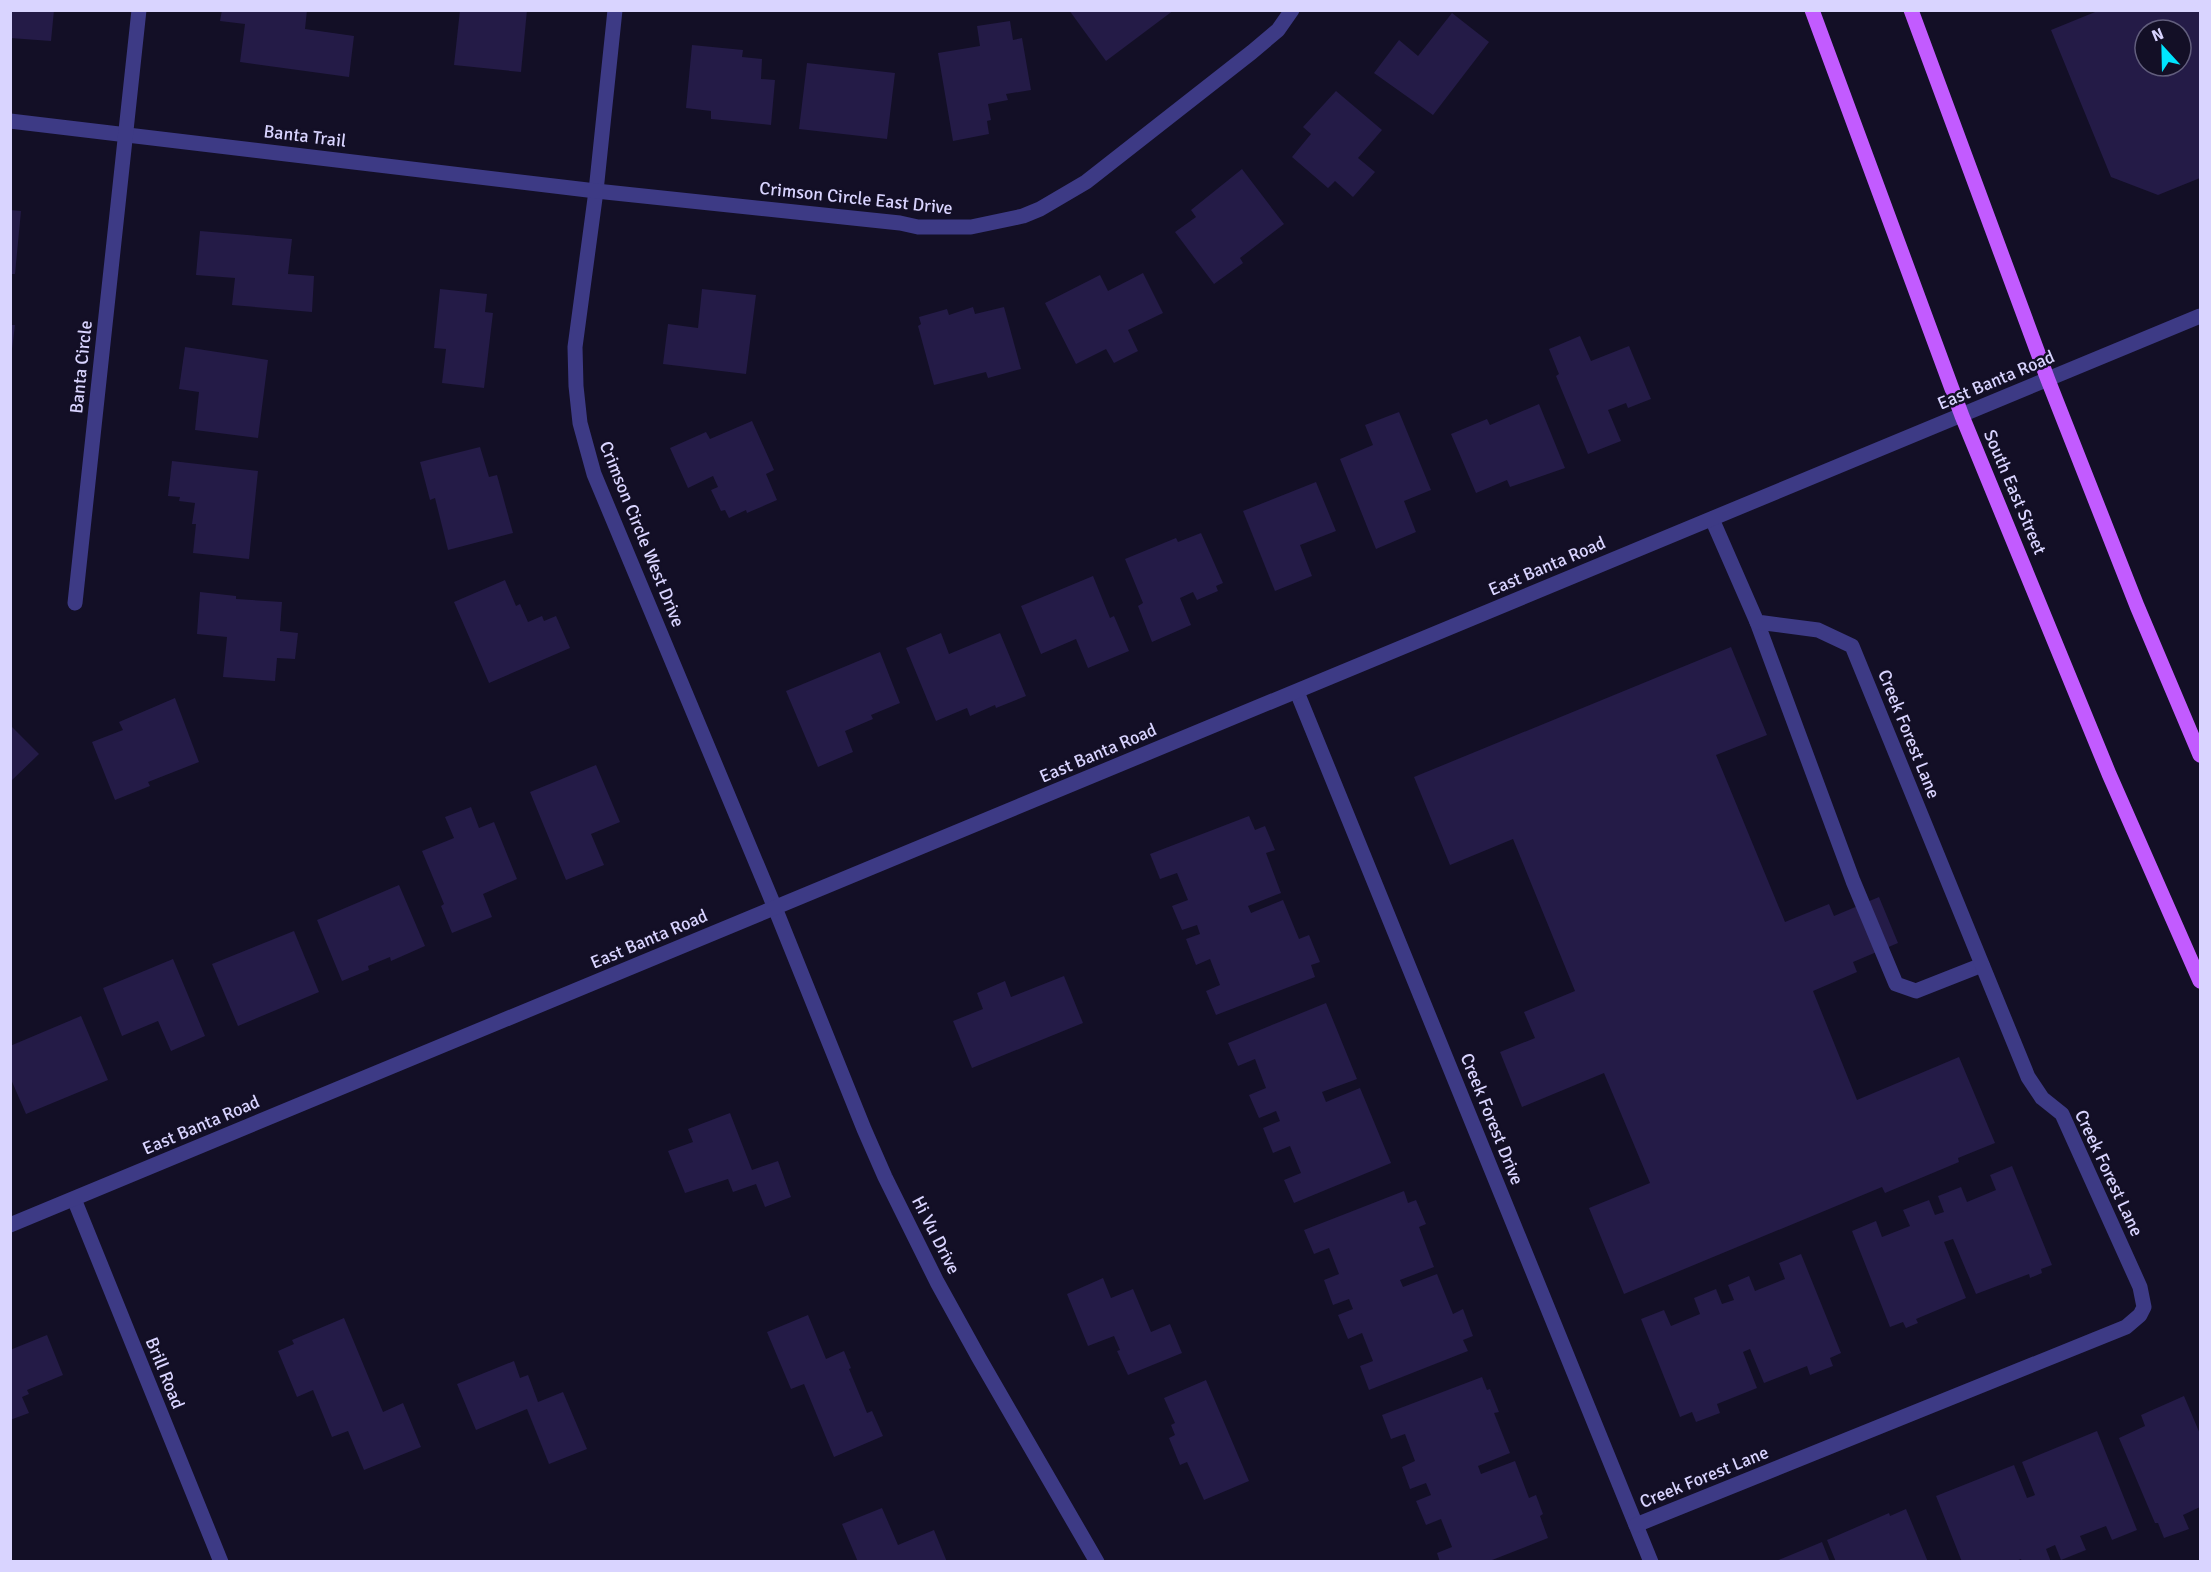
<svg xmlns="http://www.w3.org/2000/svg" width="2211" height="1572" font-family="Signika,sans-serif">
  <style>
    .building { fill: #241b47; fill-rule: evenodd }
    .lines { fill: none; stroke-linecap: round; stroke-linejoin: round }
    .service { stroke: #3d3a85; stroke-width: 15 }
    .minor { stroke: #3d3a85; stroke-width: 15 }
    .tertiary { stroke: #3d3a85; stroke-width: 15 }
    .primary { stroke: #c25bff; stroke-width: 15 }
    .labels { text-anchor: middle; stroke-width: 5; stroke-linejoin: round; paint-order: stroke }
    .street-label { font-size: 18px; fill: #d9d4ff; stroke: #130f26 }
  </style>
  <rect width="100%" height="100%" fill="#130f26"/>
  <g class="building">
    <path d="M10,10h44l-3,31 -41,-3z"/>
    <path d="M222,10h85l-2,19 49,7 -5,41 -109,-15 5,-38 -25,-3z"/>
    <path d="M460,10h67l-6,62 -67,-7z"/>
    <path d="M1069,10h105l-68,51z"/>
    <path d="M2100,10h100v168l-42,17 -47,-18 -60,-147zM2145,30h36v36h-36z"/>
    <path d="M1452,13l37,29 -56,73 -59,-42 25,-33 19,16z"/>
    <path d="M1010,21l3,19 9,-2 9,52 -25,4 2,6 -20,4 3,16 -4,1 2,13 -36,7 -15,-88 42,-7 -3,-20z"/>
    <path d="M692,45l51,5 -1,7 20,2 -1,20 14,1 -4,45 -60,-6v-8l-25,-3z"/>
    <path d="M807,63l88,10 -8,66 -88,-10z"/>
    <path d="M1336,91l46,39 -24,28 17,14 -22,25 -18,-16 -7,7 -36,-31 19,-23 -8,-7z"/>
    <path d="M1242,169l42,55 -44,34 3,5 -29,21 -39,-52 21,-15 -5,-7z"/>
    <path d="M10,210l11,1 -6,63h-5z"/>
    <path d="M200,231l92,8 -4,35 26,2 -2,36 -80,-7 3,-27 -39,-3z"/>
    <path d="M1143,273l20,40 -35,17 10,21 -24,12 -8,-14 -30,15 -31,-61 55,-28 8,16z"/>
    <path d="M440,289l47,5 -2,18 8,1 -9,75 -42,-5 4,-34 -12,-1z"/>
    <path d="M702,289l54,6 -10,79 -83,-10 5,-40 30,4z"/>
    <path d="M973,307l2,7 29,-7 17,62 -33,9 -2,-6 -52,13 -16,-59 3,-2 -2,-7 28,-8 2,6z"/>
    <path d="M10,325h5l-3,24h-2z"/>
    <path d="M1580,336l11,25 38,-15 22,53 -23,9 -2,-5 -18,7 13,31 -33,13 -32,-78 3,-2 -10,-25z"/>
    <path d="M185,347l83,13 -10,78 -63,-8 4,-38 -20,-3z"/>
    <path d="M1539,404l26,64 -55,19 -3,-7 -31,13 -25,-59 36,-15 3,6z"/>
    <path d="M1399,412l32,78 -27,11 12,31 -40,17 -36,-90 33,-14 -8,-20z"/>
    <path d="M752,421l22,49 -8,4 11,26 -30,13 -1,-3 -17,8 -4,-8 -4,1 -10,-21 7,-3 -5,-11 -25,12 -18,-40 36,-16 4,7z"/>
    <path d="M480,447l9,30 8,-2 16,58 -65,17 -13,-52 -5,2 -10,-38z"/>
    <path d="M172,461l86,10 -9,88 -56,-6 3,-29h-4l3,-21 -16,-2 1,-4 -12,-1z"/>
    <path d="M1316,482l20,49 -36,14 12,31 -37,15 -32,-80z"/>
    <path d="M1201,533l22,50 -7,3 2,5 -21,9 -4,-8 -13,6 11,27 -39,17 -14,-36 5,-3 -18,-44 51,-21 2,4z"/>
    <path d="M1093,576l17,42 4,-2 15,35 -41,17 -12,-29 -35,15 -20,-48z"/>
    <path d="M505,580l11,26 4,-2 8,18 14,-6 2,5 12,-5 14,32 -81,35 -35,-81z"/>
    <path d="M200,592l36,4v3l46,3 -2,29 18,2 -3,26 -18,-1 -2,23 -52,-4 4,-40 -30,-3z"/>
    <path d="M941,633l8,21 51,-21 26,63 -30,12 -1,-3 -25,11 -3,-8 -31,13 -30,-73z"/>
    <path d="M1731,647l36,88 -51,20 69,167 44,-18 5,12 45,-19 19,46 -45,19 4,10 -44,19 44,109 102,-43 36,86 -37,15 1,4 -74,31 -3,-6 -258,107 -35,-86 61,-25 -46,-110 -82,34 -22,-55 35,-14 -11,-26 51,-21 -62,-152 -63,26 -36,-88z"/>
    <path d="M880,652l20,51 -29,12 2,4 -28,12 8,21 -35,15 -32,-76z"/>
    <path d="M175,698l24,64 -51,20 2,4 -35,14 -23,-58 31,-12 -4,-8z"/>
    <path d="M10,725l29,29 -29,28z"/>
    <path d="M596,765l24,57 -29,12 13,31 -38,15 -36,-88z"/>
    <path d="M471,807l8,21 15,-6 23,57 -34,15 9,23 -40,16 -11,-27 3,-2 -22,-53 32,-13 -9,-21z"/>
    <path d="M1249,816l6,14 10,-4 10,24 -9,3 15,40 -33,13 3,7 32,-13 16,39 10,-4 11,27 -9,3 4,12 -99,38 -10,-24 14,-6 -10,-26 -14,6 -10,-26 14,-5 -3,-9 -15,5 -10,-24 16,-6 -11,-27 -17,6 -10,-25z"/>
    <path d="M399,885l26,61 -34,15 -1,-4 -22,9 1,4 -27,11 -25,-61z"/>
    <path d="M294,931l25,61 -81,34 -26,-62z"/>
    <path d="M173,959l32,77 -34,15 -13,-30 -36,15 -19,-48z"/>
    <path d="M1064,976l19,47 -111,45 -19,-47 30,-12 -6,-16 28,-12 6,16z"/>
    <path d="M1326,1003l31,76 -35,13 4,10 34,-14 31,75 -97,40 -10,-23 17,-7 -11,-27 -17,7 -10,-25 17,-7 -4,-10 -17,7 -10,-23 17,-7 -11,-29 -17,7 -10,-23z"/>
    <path d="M81,1016l27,64 -82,34 -16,-37v-31z"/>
    <path d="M730,1113l22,57 26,-9 13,36 -26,10 -9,-23 -23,8 -5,-13 -43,14 -17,-42 25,-9 -5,-13z"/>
    <path d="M2012,1166l40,99 -11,4 1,4 -12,5 -1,-4 -53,20 -23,-55 -9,3 22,56 -50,21 2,4 -12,5 -3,-6 -13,5 -38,-96 24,-10 6,16 28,-11 -7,-16 26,-10 6,15 9,-3 -6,-16 23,-9 6,15 29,-12 -6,-15z"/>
    <path d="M1404,1191l4,12 8,-3 10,24 -7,3 15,40 -34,13 3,7 34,-13 16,40 10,-5 10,27 -10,4 5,11 -99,39 -9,-24 13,-5 -11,-28 -14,6 -10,-24 15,-6 -4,-10 -16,6 -9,-25 15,-6 -10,-26 -15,6 -10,-24z"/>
    <path d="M1801,1254l40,99 -11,5 3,8 -23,9 -3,-9 -43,17 -14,-34 -7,3 14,36 -40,16 3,9 -24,9 -4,-10 -12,5 -39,-98 23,-9 7,16 29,-12 -6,-16 22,-9 6,15 12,-4 -6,-15 21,-9 6,15 30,-12 -6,-16z"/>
    <path d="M1103,1278l8,20 22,-9 18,43 19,-8 12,29 -54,22 -11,-24 3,-1 -6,-14 -26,10 -21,-52z"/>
    <path d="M808,1315l18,44 18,-8 7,17 -2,1 18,44 5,-2 11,25 -49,21 -30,-73 -13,5 -24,-57z"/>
    <path d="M344,1318l39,94 20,-9 18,44 -57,23 -16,-39 -16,6 -19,-47 -16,7 -19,-46 16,-7 -2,-4z"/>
    <path d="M47,1335l16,40 -36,15 2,4 -7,3 7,16 -19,7v-70z"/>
    <path d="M514,1361l6,17 8,-3 10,27 25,-10 24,57 -38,15 -22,-55 -51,21 -19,-46z"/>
    <path d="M1482,1377l5,13 3,-1 9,23 -5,1 16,40 -32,13 3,8 34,-13 14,37 7,-3 7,19 -3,2 8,22 -61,24h-47l-3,-9 15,-6 -11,-28 -15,6 -10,-24 15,-6 -5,-12 -16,6 -8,-22 13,-6 -10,-27 -14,5 -9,-24z"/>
    <path d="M1206,1380l43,101 -45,19 -17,-38 -7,3 -11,-27 6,-3 -4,-10 4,-2 -11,-25z"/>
    <path d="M2184,1396l16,38v73l-17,8 6,14 -25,9 -6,-15h-3l-36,-85 26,-12 -4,-11z"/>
    <path d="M2097,1431l40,99 -25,10 -6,-14 -26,10 6,14 -25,10 -6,-15 -9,4 5,13h-29l-1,-3 -7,3h-52l-26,-66 78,-31 13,33 8,-3 -13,-33z"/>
    <path d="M882,1508l16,37 36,-15 13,32h-89l-16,-38z"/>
    <path d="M1906,1509l22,53h-92l-9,-22 62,-27 1,3z"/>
    <path d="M1822,1542l8,20h-54v-1z"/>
  </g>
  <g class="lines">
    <path class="service" d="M1757,622l96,259 43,103 20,7 66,-26"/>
    <g class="minor">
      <path d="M615,10l-19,181 -21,156 1,39 4,37 14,51 181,434 89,221 21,48 52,105 42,76 118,204"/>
      <path d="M10,121l586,70 304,32 18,4h53l52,-11 17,-7 46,-27 166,-130 26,-22 14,-20"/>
      <path d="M75,603l64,-593"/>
      <path d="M1297,692l354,870"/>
      <path d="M74,1199l147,363"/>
      <path d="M1636,1525l490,-198 14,-12 4,-8 -4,-20 -78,-173 -20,-16 -14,-21 -176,-431 -34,-16 -61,-8 -45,-103"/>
    </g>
    <path class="tertiary" d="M10,1225l2190,-909"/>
    <g class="primary">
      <path d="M1812,10l150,406 147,358 91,207"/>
      <path d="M1911,10l137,370 89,226 63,149"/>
    </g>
  </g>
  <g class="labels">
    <g class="street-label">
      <text transform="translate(305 136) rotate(7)" y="6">Banta Trail</text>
      <text transform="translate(856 198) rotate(6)" y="6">Crimson Circle East Drive</text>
      <text transform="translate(81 367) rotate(-84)" y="6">Banta Circle</text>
      <text transform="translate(1996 380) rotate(-23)" y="6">East Banta Road</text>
      <text transform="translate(2015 492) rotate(67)" y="6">South East Street</text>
      <text transform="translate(642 534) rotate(68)" y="6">Crimson Circle West Drive</text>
      <text transform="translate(1547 566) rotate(-23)" y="6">East Banta Road</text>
      <text transform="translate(1909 734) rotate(68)" y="6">Creek Forest Lane</text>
      <text transform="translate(1098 753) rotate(-23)" y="6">East Banta Road</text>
      <text transform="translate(649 939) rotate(-23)" y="6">East Banta Road</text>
      <text transform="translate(1492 1119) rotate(68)" y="6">Creek Forest Drive</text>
      <text transform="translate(201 1125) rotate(-23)" y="6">East Banta Road</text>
      <text transform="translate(2109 1173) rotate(65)" y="6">Creek Forest Lane</text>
      <text transform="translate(936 1235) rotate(63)" y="6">Hi Vu Drive</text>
      <text transform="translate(165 1373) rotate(68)" y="6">Brill Road</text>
      <text transform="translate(1704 1477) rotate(-22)" y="6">Creek Forest Lane</text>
    </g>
  </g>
  <rect width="2211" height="1572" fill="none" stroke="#d9d4ff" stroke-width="24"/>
  <g transform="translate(2163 48) rotate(338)"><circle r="28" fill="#130f26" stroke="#625e7d" stroke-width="1.5"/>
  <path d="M0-4.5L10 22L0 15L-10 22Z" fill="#00e5ff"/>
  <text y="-9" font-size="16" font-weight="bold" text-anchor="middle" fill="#d9d4ff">N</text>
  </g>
</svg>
